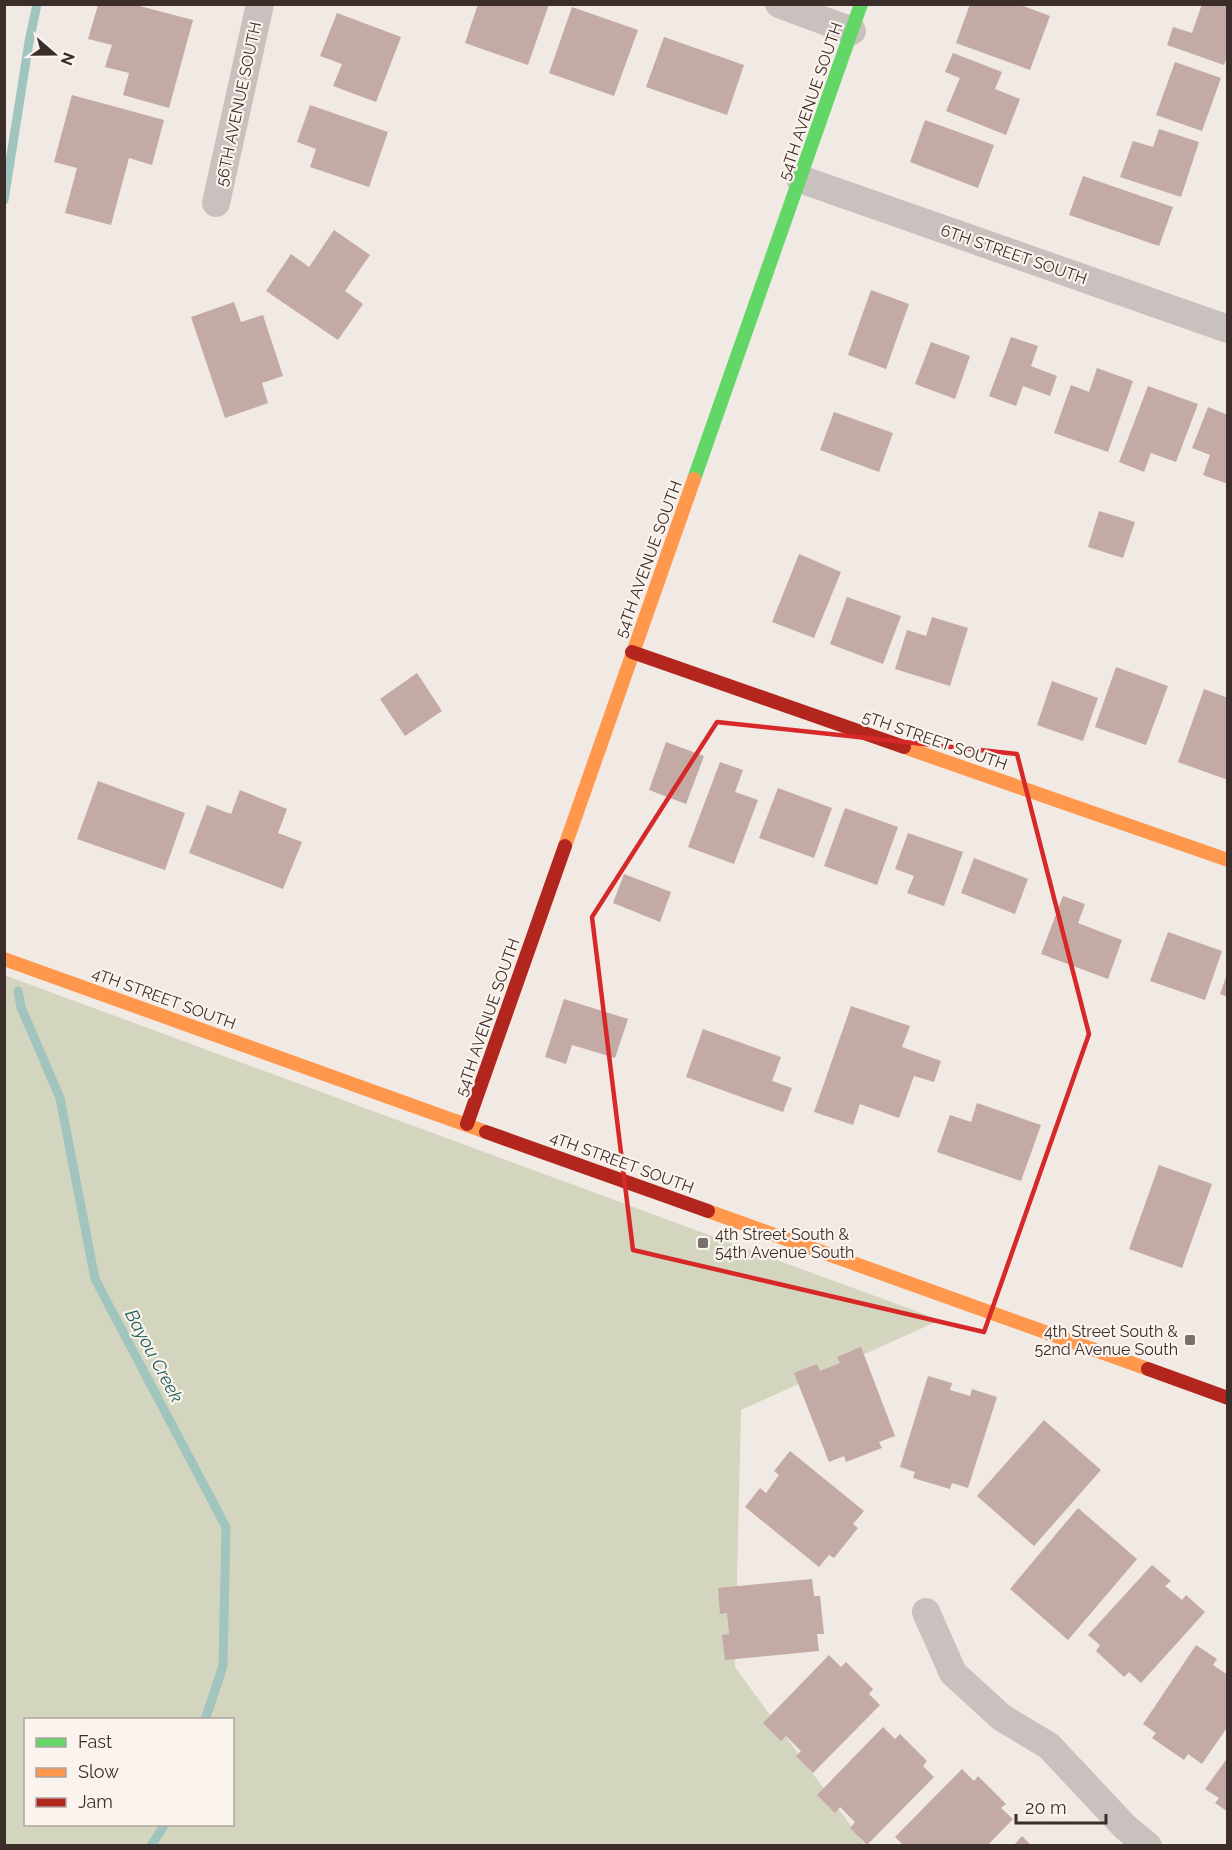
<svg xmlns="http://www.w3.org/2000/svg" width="1232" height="1850" font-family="Raleway,sans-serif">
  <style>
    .green { fill: #d4d5be; fill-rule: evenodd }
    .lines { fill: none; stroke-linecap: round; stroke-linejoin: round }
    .stream { stroke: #a0c4be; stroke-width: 9 }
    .building { fill: #c4aaa5 }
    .street { stroke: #c9c1bd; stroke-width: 28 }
    .fast { stroke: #63d668; stroke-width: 14 }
    .slow { stroke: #ff974d; stroke-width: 14 }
    .jam { stroke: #b3261e; stroke-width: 14 }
    .marked { fill: none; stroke: #d62828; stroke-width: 4.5; stroke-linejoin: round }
    .poi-dot { fill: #7a6f6b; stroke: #fbf3ed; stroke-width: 2 }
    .labels { text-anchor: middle; stroke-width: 4.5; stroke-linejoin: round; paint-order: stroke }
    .street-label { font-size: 16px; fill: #3b2d2a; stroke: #fbf3ed }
    .poi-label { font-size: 16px; fill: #3b2d2a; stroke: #fbf3ed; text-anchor: start }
    .water-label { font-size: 18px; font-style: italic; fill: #1d605b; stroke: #fbf3ed }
  </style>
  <rect width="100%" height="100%" fill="#f0e9e4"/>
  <path class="green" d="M4,975l936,345 -199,90 -6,257 130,178h-860zM26,1720h206v104h-206z"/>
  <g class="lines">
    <g class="stream">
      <path d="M4,200l25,-158 8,-38"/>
      <path d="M18,991l3,16 39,91 35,181 131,248 -3,139 -18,54"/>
      <path d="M151,1846l14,-22"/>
    </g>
  </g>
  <g class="building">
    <path d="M478,4h71l-21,61 -63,-22z"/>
    <path d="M970,4h48l32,12 -20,54 -74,-27z"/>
    <path d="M1202,4l26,1v49l-4,11 -57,-20 6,-18 19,6z"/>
    <path d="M98,5h38l57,15 -24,88 -46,-13 6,-22 -24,-6 7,-22 -24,-6z"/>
    <path d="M572,7l66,23 -24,66 -65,-23z"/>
    <path d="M337,13l64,24 -25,65 -43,-16 9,-22 -22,-8z"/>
    <path d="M664,37l80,28 -17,50 -81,-28z"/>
    <path d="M953,53l49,19 -7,17 25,10 -14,36 -60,-24 14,-33 -15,-6z"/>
    <path d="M1175,62l46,16 -19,53 -46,-16z"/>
    <path d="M72,95l92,25 -12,45 -23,-7 -18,67 -46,-12 12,-45 -23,-6z"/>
    <path d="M310,105l78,27 -19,55 -59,-20 6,-18 -19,-7z"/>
    <path d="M925,120l69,25 -16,43 -68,-26z"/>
    <path d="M1159,129l40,13 -18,55 -61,-20 13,-36 20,6z"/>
    <path d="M1083,176l90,31 -14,39 -90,-31z"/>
    <path d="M334,230l36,25 -25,36 18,13 -25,36 -72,-49 25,-37 18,13z"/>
    <path d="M871,290l38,14 -23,65 -38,-14z"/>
    <path d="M234,302l7,20 22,-7 20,61 -21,7 6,20 -43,15 -34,-101z"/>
    <path d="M1011,337l27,9 -7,20 26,10 -7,20 -27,-10 -7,20 -27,-10z"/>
    <path d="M931,342l39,14 -15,43 -40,-15z"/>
    <path d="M1097,368l36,13 -25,71 -54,-19 17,-48 18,7z"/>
    <path d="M1148,386l50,18 -22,58 -25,-9 -7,19 -25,-10z"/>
    <path d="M1208,407l20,8v69l-25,-9 7,-20 -18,-7z"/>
    <path d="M834,412l59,21 -14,39 -59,-22z"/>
    <path d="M1099,511l36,11 -12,36 -35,-11z"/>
    <path d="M799,554l42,18 -27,66 -42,-16z"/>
    <path d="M847,597l54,19 -18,48 -53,-20z"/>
    <path d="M932,617l36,11 -18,58 -55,-17 12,-39 19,6z"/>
    <path d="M1116,667l52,19 -22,59 -51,-18z"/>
    <path d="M417,673l25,38 -37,25 -25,-37z"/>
    <path d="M1052,681l46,17 -15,43 -46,-16z"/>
    <path d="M1204,689l24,9v82l-50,-18z"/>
    <path d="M666,742l38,14 -18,48 -37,-14z"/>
    <path d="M720,762l23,8 -8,22 23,8 -24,64 -46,-17z"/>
    <path d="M98,781l87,32 -20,57 -88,-31z"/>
    <path d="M778,788l54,20 -18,50 -55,-20z"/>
    <path d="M240,790l47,19 -9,24 24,9 -19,47 -94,-36 18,-48 24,9z"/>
    <path d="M845,808l53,19 -21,58 -53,-19z"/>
    <path d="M908,833l55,19 -19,54 -37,-13 7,-17 -19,-7z"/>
    <path d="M974,858l54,21 -13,35 -54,-21z"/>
    <path d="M624,874l47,18 -11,30 -47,-19z"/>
    <path d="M1063,896l22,8 -7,19 44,17 -14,39 -67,-25z"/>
    <path d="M1168,932l54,19 -17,49 -55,-19z"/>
    <path d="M1227,974h1v23l-8,-3z"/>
    <path d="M564,999l64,20 -13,39 -43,-13 -6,19 -21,-7z"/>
    <path d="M851,1006l59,20 -8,21 39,14 -7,21 -20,-6 -15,42 -39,-14 -7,21 -39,-13z"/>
    <path d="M703,1029l78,28 -9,24 20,7 -9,24 -97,-35z"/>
    <path d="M977,1103l64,22 -20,56 -84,-29 13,-37 21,7z"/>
    <path d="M1159,1165l53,19 -30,84 -53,-19z"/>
    <path d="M861,1347l34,89 -16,6 3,6 -36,14 -2,-6 -15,6 -35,-89 23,-9 3,7 20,-8 -3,-6z"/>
    <path d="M928,1376l24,7 -2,7 20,6 2,-7 25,8 -29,91 -16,-5 -2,6 -37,-11 2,-6 -15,-5z"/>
    <path d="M1044,1420l57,50 -67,76 -57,-50z"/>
    <path d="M790,1451l74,60 -11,13 5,4 -24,30 -5,-3 -10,12 -74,-60 15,-19 6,5 13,-18 -5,-4z"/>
    <path d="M1078,1508l59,51 -69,81 -58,-51z"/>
    <path d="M1152,1565l19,16 -6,5 17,14 4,-5 19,17 -64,71 -12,-11 -5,5 -28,-26 4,-6 -12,-10z"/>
    <path d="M812,1579l2,17h6l4,38h-7l2,17 -94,9 -3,-25 7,-1 -2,-21 -7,1 -2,-26z"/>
    <path d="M1196,1645l21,14 -4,6 15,10v51l-26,38 -14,-10 -4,6 -32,-22 4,-5 -13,-9z"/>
    <path d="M829,1655l12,12 5,-5 27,27 -4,5 11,11 -67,68 -17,-17 5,-5 -15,-15 -5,5 -18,-18z"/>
    <path d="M883,1727l12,12 5,-5 27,27 -4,5 11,11 -67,68 -17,-17 5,-6 -15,-15 -5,6 -18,-18z"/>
    <path d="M1228,1757v55l-13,-9 4,-5 -14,-9z"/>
    <path d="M962,1769l12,12 4,-5 28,28 -5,4 12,11 -26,27h-83l-9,-9z"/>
    <path d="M1022,1836l10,10h-19z"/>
  </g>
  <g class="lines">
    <g class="street">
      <path d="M779,4l73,27"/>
      <path d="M800,179l428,150"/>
      <path d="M216,203l44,-199"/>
      <path d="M926,1612l27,61 48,44 48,29 76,81 23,19"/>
    </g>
    <path class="fast" d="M694,479l167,-475"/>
    <g class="slow">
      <path d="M904,747l324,113"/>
      <path d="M565,846l129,-367"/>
      <path d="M4,959l482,173"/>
      <path d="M708,1211l440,158"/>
    </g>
    <g class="jam">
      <path d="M632,652l272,95"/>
      <path d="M467,1124l98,-278"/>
      <path d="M486,1132l222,79"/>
      <path d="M1148,1369l80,29"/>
    </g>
  </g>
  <path class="marked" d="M717,722l300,32 72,280 -105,298 -351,-82 -41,-333z"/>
  <g class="poi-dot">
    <rect x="697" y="1237" width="12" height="12" rx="3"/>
    <rect x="1184" y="1334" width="12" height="12" rx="3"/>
  </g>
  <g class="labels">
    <g class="street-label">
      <text transform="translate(810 101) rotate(-71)" y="6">54TH AVENUE SOUTH</text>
      <text transform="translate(238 104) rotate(-78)" y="6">56TH AVENUE SOUTH</text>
      <text transform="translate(1014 254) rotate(19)" y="6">6TH STREET SOUTH</text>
      <text transform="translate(648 559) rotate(-70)" y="6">54TH AVENUE SOUTH</text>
      <text transform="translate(935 740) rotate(19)" y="6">5TH STREET SOUTH</text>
      <text transform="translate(164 998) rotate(20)" y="6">4TH STREET SOUTH</text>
      <text transform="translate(487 1017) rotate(-71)" y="6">54TH AVENUE SOUTH</text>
      <text transform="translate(622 1162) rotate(20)" y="6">4TH STREET SOUTH</text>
    </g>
    <g class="poi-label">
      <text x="715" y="1240">4th Street South &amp;<tspan x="715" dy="18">54th Avenue South</tspan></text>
      <text x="1178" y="1337" text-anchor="end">4th Street South &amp;<tspan x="1178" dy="18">52nd Avenue South</tspan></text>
    </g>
    <g class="water-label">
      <text transform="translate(154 1356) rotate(62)" y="6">Bayou Creek</text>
    </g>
  </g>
  <rect width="1232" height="1850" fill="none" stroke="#3b2d2a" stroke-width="12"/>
  <rect x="24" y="1718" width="210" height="108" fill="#fbf3ed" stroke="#aea49f" stroke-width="1.5"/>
  <rect x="36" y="1738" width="30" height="9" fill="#63d668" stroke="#aea49f" stroke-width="1.5"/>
  <text x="78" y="1748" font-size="18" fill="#3b2d2a">Fast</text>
  <rect x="36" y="1768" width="30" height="9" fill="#ff974d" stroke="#aea49f" stroke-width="1.5"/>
  <text x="78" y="1778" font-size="18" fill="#3b2d2a">Slow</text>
  <rect x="36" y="1798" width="30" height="9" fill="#b3261e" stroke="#aea49f" stroke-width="1.5"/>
  <text x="78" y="1808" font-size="18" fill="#3b2d2a">Jam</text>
  <g transform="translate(54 54) rotate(110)" stroke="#fbf3ed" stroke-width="4.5" paint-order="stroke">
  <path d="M0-4.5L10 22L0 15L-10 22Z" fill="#3b2d2a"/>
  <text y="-9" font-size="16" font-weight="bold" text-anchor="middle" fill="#3b2d2a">N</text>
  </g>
  <path d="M1016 1814v9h90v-9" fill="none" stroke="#3b2d2a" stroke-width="3"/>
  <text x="1025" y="1814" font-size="18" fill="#3b2d2a" stroke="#fbf3ed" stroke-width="4.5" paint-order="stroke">20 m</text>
</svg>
